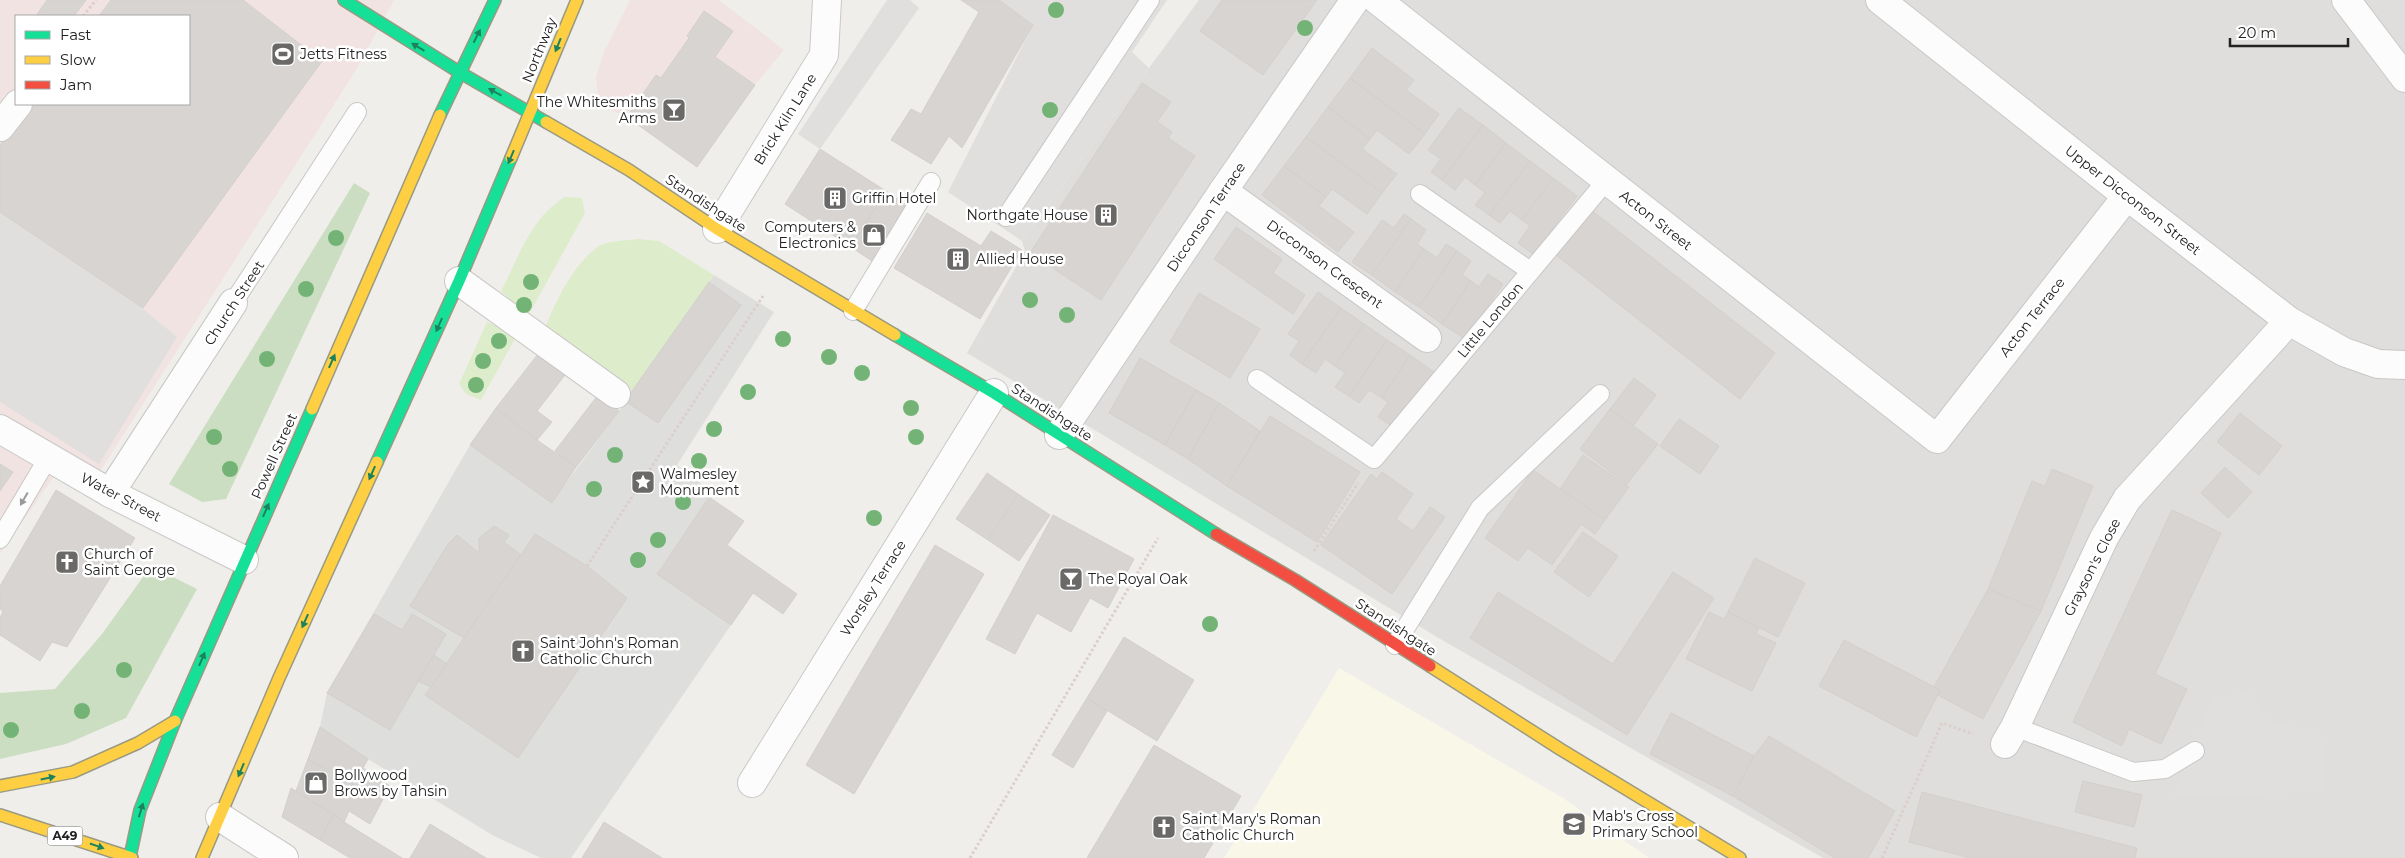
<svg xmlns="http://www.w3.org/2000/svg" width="2405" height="858" font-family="Montserrat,sans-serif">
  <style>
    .residential { fill: #dfdedc }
    .commercial { fill: #f1e3e1; fill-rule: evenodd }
    .education { fill: #f8f7e8 }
    .religious { fill: #dededc }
    .grass { fill: #ddeccb }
    .forest { fill: #cbdec1 }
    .parking { fill: #e0dfde }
    .building { fill: #d7d4d2; stroke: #d3d0cc }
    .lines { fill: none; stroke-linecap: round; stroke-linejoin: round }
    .lane-casing { stroke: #c9c8c7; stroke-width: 20 }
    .street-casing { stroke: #c9c8c7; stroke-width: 30 }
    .fast-casing { stroke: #999a82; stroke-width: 14 }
    .slow-casing { stroke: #999a82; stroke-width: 14 }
    .jam-casing { stroke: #999a82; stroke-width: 14 }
    .path { stroke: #dccecd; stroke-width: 3; stroke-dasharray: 2.5 2.5; stroke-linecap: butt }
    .lane { stroke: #fdfcfc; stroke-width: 18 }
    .street { stroke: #fdfcfc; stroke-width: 28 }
    .fast { stroke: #16e098; stroke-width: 11 }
    .slow { stroke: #ffcf43; stroke-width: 11 }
    .jam { stroke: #f24e42; stroke-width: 11 }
    .tree { fill: #73b476 }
    .oneway { fill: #1c815d }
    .oneway2 { fill: #9a9a9a }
    .labels { text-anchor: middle; stroke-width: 5; stroke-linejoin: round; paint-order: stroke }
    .shield { fill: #fff; stroke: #646464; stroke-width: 1 }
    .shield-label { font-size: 12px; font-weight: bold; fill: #222 }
    .street-label { font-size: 14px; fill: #222; stroke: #fff }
    .poi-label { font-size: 14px; fill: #222; stroke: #fff; text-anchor: start }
  </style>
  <rect width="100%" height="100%" fill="#f0eeeb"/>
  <path class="residential" d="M1199,0h1206v858h-582l-381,-218 -475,-287 58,-102 -3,-10z"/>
  <g class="commercial">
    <path d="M0,0h394l-38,70 -257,403 -46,5 -53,76zM16,16h173v88h-173z"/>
    <path d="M630,0h89l65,50 -29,35 -58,82 -70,-50 -19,-8 -10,-12 -2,-20 8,-25z"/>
  </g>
  <path class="education" d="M1339,668l224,130 86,60h-425z"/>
  <path class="religious" d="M714,275l60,37 -97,153 31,24 1,8 -52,76 74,52 -160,233h-30l-47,-22 -126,-77 -48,-32 7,-34 143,-248 82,57 67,-91z"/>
  <g class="grass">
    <path d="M565,197l17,1 3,15 -57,103 -27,-25c18,-34 30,-74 64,-94z"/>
    <path d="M637,239l22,2 55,34 -82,116 -88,-61c13,-30 28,-65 55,-84 9,-6 28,-5 38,-7z"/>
    <path d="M487,322l30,13 -36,65 -15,-6 -7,-10z"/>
  </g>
  <g class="forest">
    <path d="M354,183l16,10 -144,306 -24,3 -33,-18z"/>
    <path d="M151,566l46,23 -71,129 -60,26 -66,15v-66l55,-4 47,-55z"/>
  </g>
  <g class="parking">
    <path d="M887,0h23l9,8 -99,141 -22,-15z"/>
    <path d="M999,0h53l-6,9 7,-9h114l-35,52 17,16 -127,173 -74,-49 85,-167z"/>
    <path d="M0,212l138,93 39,32 -78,127 -99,-62z"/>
    <path d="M2250,693l22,32 48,4 6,62 -153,7 39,-101z"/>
  </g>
  <g class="building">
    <path d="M47,0h39l-12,16h-38z"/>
    <path d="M111,0h132l79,61 -179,247 -143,-96v-67l32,-41h157v-88h-90z"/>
    <path d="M961,0h38l34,25 -71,123 -13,-12 -18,28 -40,-24 20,-31 10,5 58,-102z"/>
    <path d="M1222,0h95l-54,75 -63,-44z"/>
    <path d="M704,11l29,20 -18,26 40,28 -58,82 -70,-50 29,-42 5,3 28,-40 -2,-2z"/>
    <path d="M1372,48l42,32 -8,10 33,24 -14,20 -75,-56z"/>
    <path d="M1350,78l75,56 -16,20 -32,-24 -7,9 -42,-32z"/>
    <path d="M1142,83l29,19 -14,20 15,10 -4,6 27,18 -94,144 -71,-47z"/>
    <path d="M1328,107l42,32 -8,10 35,25 -15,19 -76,-56z"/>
    <path d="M1459,108l24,17 -41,55 -11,-8 10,-13 -13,-9z"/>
    <path d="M1483,125l23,18 -31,42 -10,-8 -10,13 -13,-10z"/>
    <path d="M1306,137l76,56 -15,21 -35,-25 -6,8 -42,-31z"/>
    <path d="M1506,143l24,18 -41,54 -14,-10 10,-12 -10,-8z"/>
    <path d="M820,149l66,42 -35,56 -66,-43z"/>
    <path d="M1530,161l23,17 -31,42 -12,-9 -10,12 -11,-8z"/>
    <path d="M1284,166l42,31 -7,9 35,26 -16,20 -76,-57z"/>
    <path d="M1553,178l24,18 -44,58 -15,-11 12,-17 -8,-6z"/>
    <path d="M886,191l22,15 -36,55 -21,-14z"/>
    <path d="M1591,210l184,143 -35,46 -184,-144z"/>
    <path d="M927,213l54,33 10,-15 31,19 -42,69 -86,-51z"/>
    <path d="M1404,214l7,5 -39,56 -20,-13 30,-42 12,8z"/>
    <path d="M1411,219l15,11 -9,14 7,5 -29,43 -23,-17z"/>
    <path d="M1236,227l46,32 -9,14 32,22 -12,19 -79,-55z"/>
    <path d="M1446,244l11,7 -38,56 -24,-15 29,-43 13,9z"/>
    <path d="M1457,251l14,10 -9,14 9,6 -29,43 -23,-17z"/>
    <path d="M1488,274l15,10 -38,55 -23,-15 29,-43 8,6z"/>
    <path d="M709,282l32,23 -83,118 -33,-22z"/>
    <path d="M1318,292l23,16 -39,56 -12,-9 9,-14 -11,-7z"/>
    <path d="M1199,293l61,36 -30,49 -60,-36z"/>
    <path d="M1341,308l23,16 -29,42 -10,-7 -9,14 -14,-9z"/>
    <path d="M1364,324l23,16 -38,56 -14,-9 10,-14 -10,-7z"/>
    <path d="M1387,340l23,15 -28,43 -13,-8 -10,13 -10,-7z"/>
    <path d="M538,354l27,21 -28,36 15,11 -15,18 -41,-32z"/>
    <path d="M1410,355l24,17 -39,56 -17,-11 10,-15 -6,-4z"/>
    <path d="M1140,358l56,32 -31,55 -56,-32z"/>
    <path d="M1634,378l22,17 -23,31 -23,-17z"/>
    <path d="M1196,390l23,13 -31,56 -23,-14z"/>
    <path d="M598,395l21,16 -43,56 -21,-16z"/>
    <path d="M1219,403l41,28 -33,55 -39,-27z"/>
    <path d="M496,408l41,32 39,27 -24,36 -82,-58z"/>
    <path d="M1610,409l48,35 -31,40 -47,-35z"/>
    <path d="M2240,413l42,33 -23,29 -42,-33z"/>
    <path d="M1270,416l90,56 -43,70 -90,-56z"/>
    <path d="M1679,419l40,27 -19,28 -40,-28z"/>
    <path d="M1583,455l46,32 -24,33 -45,-31z"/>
    <path d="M0,464l13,8 -13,19z"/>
    <path d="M2225,467l27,25 -24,26 -27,-25z"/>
    <path d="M2052,469l41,17 -52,125 -53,-22 44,-108 13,5z"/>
    <path d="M1533,470l72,50 -10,14 -14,-10 -29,41 -24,-17 -10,13 -33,-23z"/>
    <path d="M1382,472l31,22 -17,25 17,12 17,-24 15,10 -53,77 -71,-49 50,-71 6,5z"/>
    <path d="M987,473l31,21 -30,46 -32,-21z"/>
    <path d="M56,490l79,48 -68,109 -15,-5 -12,19 -40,-26v-17l3,-7 -3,-2v-23z"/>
    <path d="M1018,494l32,21 -31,46 -31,-21z"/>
    <path d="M709,497l35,24 -17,24 70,49 -14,20 -30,-21 -22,32 -74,-51z"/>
    <path d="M2172,510l49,23 -66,141 32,15 -26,55 -32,-15 -7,17 -49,-24z"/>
    <path d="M1053,515l81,44 -26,49 -18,-10 -19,34 -34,-19 -22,41 -29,-15z"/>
    <path d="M494,526l15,9 -5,7 17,13 -57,83 -54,-32 38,-62 9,-9 22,18v-15z"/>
    <path d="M1583,532l35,24 -29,41 -35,-25z"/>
    <path d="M535,534l52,32 40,32 -109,160 -93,-63z"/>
    <path d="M935,545l49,29 -130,220 -48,-29z"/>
    <path d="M1755,558l50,25 -27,54 -50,-25z"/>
    <path d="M1673,572l41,26 -87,137 -157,-97 28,-46 115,72z"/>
    <path d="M1988,589l53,22 -58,108 -45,-24 2,-5 -6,-3z"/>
    <path d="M1709,612l15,7 4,-7 31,16 -3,6 20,9 -24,48 -66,-32z"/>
    <path d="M374,614l28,16 10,-16 34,20 -56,96 -63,-37z"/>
    <path d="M1124,637l70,43 -37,61 -70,-43z"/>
    <path d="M1844,640l96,50 -24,47 -97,-51z"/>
    <path d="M434,655l13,9 -16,23 -13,-6z"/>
    <path d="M1087,698l20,13 -34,57 -21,-13z"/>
    <path d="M1671,713l83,43 -21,40 -83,-42z"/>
    <path d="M320,727l48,32 -5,9 27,18 -8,15 -74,-42z"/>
    <path d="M1769,736l126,75 -27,47h-33l-102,-62 21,-40z"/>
    <path d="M1154,745l87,51 -37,62h-117z"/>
    <path d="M308,759l74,42 -12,23 -21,-13 -5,11 -48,-31z"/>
    <path d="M2083,781l59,14 -8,32 -59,-15z"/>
    <path d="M291,788l43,27 -14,25 -38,-23z"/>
    <path d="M1922,792l215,56 -2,10h-165l-61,-16z"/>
    <path d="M334,815l10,7 58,36h-52l-30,-18z"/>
    <path d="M604,822l58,36h-80z"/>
    <path d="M430,824l56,34h-76z"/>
  </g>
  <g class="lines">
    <g class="lane-casing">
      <g id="lane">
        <path d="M1420,194l110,77"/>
        <path d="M1006,217l144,-217"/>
        <path d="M233,303l124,-191"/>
        <path d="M853,311l78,-129"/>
        <path d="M1257,379l117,80 232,-278"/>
        <path d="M0,539l48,-81"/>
        <path d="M1395,645l85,-137 120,-114"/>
        <path d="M2015,727l118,45 32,-3 30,-18"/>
      </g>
    </g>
    <g class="street-casing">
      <g id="street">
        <path d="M1377,0l560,439 190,-243"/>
        <path d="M1880,0l247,196 162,125 55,31 34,12 27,1"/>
        <path d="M2346,0l59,78"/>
        <path d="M0,127l18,-23"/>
        <path d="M1223,191l204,147"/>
        <path d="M717,229l107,-174 3,-55"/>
        <path d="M459,281l157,113"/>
        <path d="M0,429l110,64 134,67"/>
        <path d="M1059,435l164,-244 132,-191"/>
        <path d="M110,493l123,-190"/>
        <path d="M2005,744l10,-17 89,-189 23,-39 162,-178"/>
        <path d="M752,783l242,-390"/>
        <path d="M220,817l64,41"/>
      </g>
    </g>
    <g class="fast-casing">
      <g id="fast">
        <path d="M344,0l115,72 87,50"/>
        <path d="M440,115l55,-115"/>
        <path d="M895,335l99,58 222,141"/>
        <path d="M377,462l82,-181 52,-123"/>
        <path d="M130,857l10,-47 35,-89 137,-312"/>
      </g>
    </g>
    <g class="slow-casing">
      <g id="slow">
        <path d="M546,122l83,48 88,59 178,106"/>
        <path d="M511,158l66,-158"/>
        <path d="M312,409l128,-294"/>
        <path d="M1430,666l130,83 180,109"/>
        <path d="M0,786l73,-14 65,-29 37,-22"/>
        <path d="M0,815l132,43"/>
        <path d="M202,858l77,-180 98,-216"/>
      </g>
    </g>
    <g class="jam-casing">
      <path id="jam" d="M1216,534l79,46 135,86"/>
    </g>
    <g class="path">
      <path d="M83,16l13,-16"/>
      <path d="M1314,551l44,-68"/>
      <path d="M587,566l176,-270"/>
      <path d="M970,858l188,-320"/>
      <path d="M1882,858l60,-135 31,11"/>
    </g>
    <use href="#lane" class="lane"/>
    <use href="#street" class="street"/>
    <use href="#fast" class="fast"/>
    <use href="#slow" class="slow"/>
    <use href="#jam" class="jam"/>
  </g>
  <g class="tree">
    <circle cx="1056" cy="10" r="8"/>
    <circle cx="1305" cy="28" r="8"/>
    <circle cx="1050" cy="110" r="8"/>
    <circle cx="336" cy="238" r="8"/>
    <circle cx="531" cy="282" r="8"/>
    <circle cx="306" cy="289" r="8"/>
    <circle cx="1030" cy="300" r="8"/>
    <circle cx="524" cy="305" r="8"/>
    <circle cx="1067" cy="315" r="8"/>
    <circle cx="783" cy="339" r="8"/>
    <circle cx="499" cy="341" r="8"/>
    <circle cx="829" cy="357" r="8"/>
    <circle cx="267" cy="359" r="8"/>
    <circle cx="483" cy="361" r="8"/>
    <circle cx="862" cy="373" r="8"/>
    <circle cx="476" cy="385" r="8"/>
    <circle cx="748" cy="392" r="8"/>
    <circle cx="911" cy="408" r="8"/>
    <circle cx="714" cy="429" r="8"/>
    <circle cx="214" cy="437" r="8"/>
    <circle cx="916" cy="437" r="8"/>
    <circle cx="615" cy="455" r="8"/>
    <circle cx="699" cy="461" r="8"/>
    <circle cx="230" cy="469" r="8"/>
    <circle cx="594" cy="489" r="8"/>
    <circle cx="683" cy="502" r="8"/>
    <circle cx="874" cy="518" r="8"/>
    <circle cx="658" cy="540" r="8"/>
    <circle cx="638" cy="560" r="8"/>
    <circle cx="1210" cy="624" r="8"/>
    <circle cx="124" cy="670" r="8"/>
    <circle cx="82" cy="711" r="8"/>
    <circle cx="11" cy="730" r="8"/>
  </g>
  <defs><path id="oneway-solid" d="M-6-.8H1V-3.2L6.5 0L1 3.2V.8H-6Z" transform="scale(1.25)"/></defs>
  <g class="oneway">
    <use href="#oneway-solid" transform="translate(477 36) rotate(-63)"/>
    <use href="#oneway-solid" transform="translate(558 45) rotate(112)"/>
    <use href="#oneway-solid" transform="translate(418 47) rotate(-149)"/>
    <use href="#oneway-solid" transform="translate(495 92) rotate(-151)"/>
    <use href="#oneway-solid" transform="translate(511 157) rotate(113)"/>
    <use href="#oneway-solid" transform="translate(439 325) rotate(114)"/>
    <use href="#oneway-solid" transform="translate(332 361) rotate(-66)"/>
    <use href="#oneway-solid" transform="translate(372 473) rotate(114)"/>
    <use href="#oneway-solid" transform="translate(266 510) rotate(-66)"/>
    <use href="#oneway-solid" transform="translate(305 621) rotate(114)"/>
    <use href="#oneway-solid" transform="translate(202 659) rotate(-67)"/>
    <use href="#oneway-solid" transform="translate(241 770) rotate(113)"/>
    <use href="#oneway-solid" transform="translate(48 778) rotate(-12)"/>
    <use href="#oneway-solid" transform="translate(141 810) rotate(-73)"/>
    <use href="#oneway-solid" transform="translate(97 846) rotate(19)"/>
  </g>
  <use class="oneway2" href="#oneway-solid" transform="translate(24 499) rotate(120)"/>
  <defs>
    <g id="stadium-square" transform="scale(1.25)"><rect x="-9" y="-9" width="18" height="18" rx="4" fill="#6a6968" stroke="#fff"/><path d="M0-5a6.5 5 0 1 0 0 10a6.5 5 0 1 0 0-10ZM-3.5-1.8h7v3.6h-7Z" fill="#fff"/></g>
    <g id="bar-square" transform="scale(1.25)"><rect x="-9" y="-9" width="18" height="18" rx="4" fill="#6a6968" stroke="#fff"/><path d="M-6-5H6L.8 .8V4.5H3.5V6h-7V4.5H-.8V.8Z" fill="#fff"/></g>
    <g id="building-square" transform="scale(1.25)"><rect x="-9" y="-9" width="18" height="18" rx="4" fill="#6a6968" stroke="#fff"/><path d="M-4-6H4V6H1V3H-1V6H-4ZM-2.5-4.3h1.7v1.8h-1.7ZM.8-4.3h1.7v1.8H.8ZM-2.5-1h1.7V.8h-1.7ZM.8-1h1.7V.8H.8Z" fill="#fff"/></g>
    <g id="shop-square" transform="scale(1.25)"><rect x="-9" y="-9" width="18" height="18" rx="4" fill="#6a6968" stroke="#fff"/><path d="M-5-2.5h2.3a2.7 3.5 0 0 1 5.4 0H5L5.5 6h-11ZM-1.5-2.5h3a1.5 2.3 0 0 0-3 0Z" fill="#fff"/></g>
    <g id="sight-square" transform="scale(1.25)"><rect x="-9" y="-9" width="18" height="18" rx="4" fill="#6a6968" stroke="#fff"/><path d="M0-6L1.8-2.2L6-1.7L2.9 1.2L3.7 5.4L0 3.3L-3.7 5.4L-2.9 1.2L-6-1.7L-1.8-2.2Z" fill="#fff"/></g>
    <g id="church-square" transform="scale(1.25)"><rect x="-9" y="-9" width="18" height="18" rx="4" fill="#6a6968" stroke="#fff"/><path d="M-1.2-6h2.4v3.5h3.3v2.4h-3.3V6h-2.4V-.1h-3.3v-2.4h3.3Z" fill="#fff"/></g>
    <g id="school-square" transform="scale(1.25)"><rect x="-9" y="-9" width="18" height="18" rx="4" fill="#6a6968" stroke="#fff"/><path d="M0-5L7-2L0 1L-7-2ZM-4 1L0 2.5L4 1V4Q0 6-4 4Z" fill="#fff"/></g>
  </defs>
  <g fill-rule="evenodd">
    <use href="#stadium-square" x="283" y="54"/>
    <use href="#bar-square" x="674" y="110"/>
    <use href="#building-square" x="835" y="198"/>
    <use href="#building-square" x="1106" y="215"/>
    <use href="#shop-square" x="874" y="235"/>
    <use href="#building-square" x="958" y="259"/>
    <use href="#sight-square" x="643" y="482"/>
    <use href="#church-square" x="67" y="562"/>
    <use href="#bar-square" x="1071" y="579"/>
    <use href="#church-square" x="523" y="651"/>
    <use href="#shop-square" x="316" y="783"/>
    <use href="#school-square" x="1574" y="824"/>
    <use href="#church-square" x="1164" y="827"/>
  </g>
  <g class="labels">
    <rect class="shield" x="47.5" y="826.5" width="35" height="19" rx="4"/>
    <g class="shield-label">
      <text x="65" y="840">A49</text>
    </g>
    <g class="street-label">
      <text transform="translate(539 50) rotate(-68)" y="5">Northway</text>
      <text transform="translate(785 119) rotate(-58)" y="5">Brick Kiln Lane</text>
      <text transform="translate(2133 200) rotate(38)" y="5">Upper Dicconson Street</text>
      <text transform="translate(706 203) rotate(33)" y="5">Standishgate</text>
      <text transform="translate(1206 217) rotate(-56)" y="5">Dicconson Terrace</text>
      <text transform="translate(1656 220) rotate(38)" y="5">Acton Street</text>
      <text transform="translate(1325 264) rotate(36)" y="5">Dicconson Crescent</text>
      <text transform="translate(234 303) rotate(-57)" y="5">Church Street</text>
      <text transform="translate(2032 317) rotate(-52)" y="5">Acton Terrace</text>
      <text transform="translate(1490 320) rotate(-50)" y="5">Little London</text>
      <text transform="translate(1052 412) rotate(33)" y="5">Standishgate</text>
      <text transform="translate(274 456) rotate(-66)" y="5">Powell Street</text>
      <text transform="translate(121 497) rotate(28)" y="5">Water Street</text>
      <text transform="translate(2092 567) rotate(-63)" y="5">Grayson's Close</text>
      <text transform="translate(873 588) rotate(-58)" y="5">Worsley Terrace</text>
      <text transform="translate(1396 627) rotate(33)" y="5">Standishgate</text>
    </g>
    <g class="poi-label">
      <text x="300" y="59">Jetts Fitness</text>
      <text x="656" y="107" text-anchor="end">The Whitesmiths<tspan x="656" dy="16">Arms</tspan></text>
      <text x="852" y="203">Griffin Hotel</text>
      <text x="1088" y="220" text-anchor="end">Northgate House</text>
      <text x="856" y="232" text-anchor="end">Computers &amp;<tspan x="856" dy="16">Electronics</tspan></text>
      <text x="976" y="264">Allied House</text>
      <text x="660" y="479">Walmesley<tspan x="660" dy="16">Monument</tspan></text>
      <text x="84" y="559">Church of<tspan x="84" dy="16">Saint George</tspan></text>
      <text x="1088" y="584">The Royal Oak</text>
      <text x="540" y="648">Saint John's Roman<tspan x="540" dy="16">Catholic Church</tspan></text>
      <text x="334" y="780">Bollywood<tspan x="334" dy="16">Brows by Tahsin</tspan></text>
      <text x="1592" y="821">Mab's Cross<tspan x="1592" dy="16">Primary School</tspan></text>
      <text x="1182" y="824">Saint Mary's Roman<tspan x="1182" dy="16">Catholic Church</tspan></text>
    </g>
  </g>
  <rect x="15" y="15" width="175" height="90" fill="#ffffff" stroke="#a7a7a7"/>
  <rect x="25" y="31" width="25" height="8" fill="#16e098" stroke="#a7a7a7"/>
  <text x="60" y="40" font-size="15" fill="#222222">Fast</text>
  <rect x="25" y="56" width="25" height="8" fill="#ffcf43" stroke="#a7a7a7"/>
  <text x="60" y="65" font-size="15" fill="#222222">Slow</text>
  <rect x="25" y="81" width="25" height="8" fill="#f24e42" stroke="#a7a7a7"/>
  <text x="60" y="90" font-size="15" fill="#222222">Jam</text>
  <path d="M2230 38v8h118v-8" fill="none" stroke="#222222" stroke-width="2.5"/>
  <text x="2238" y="38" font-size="15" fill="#222222" stroke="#ffffff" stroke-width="4" paint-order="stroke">20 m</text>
</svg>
